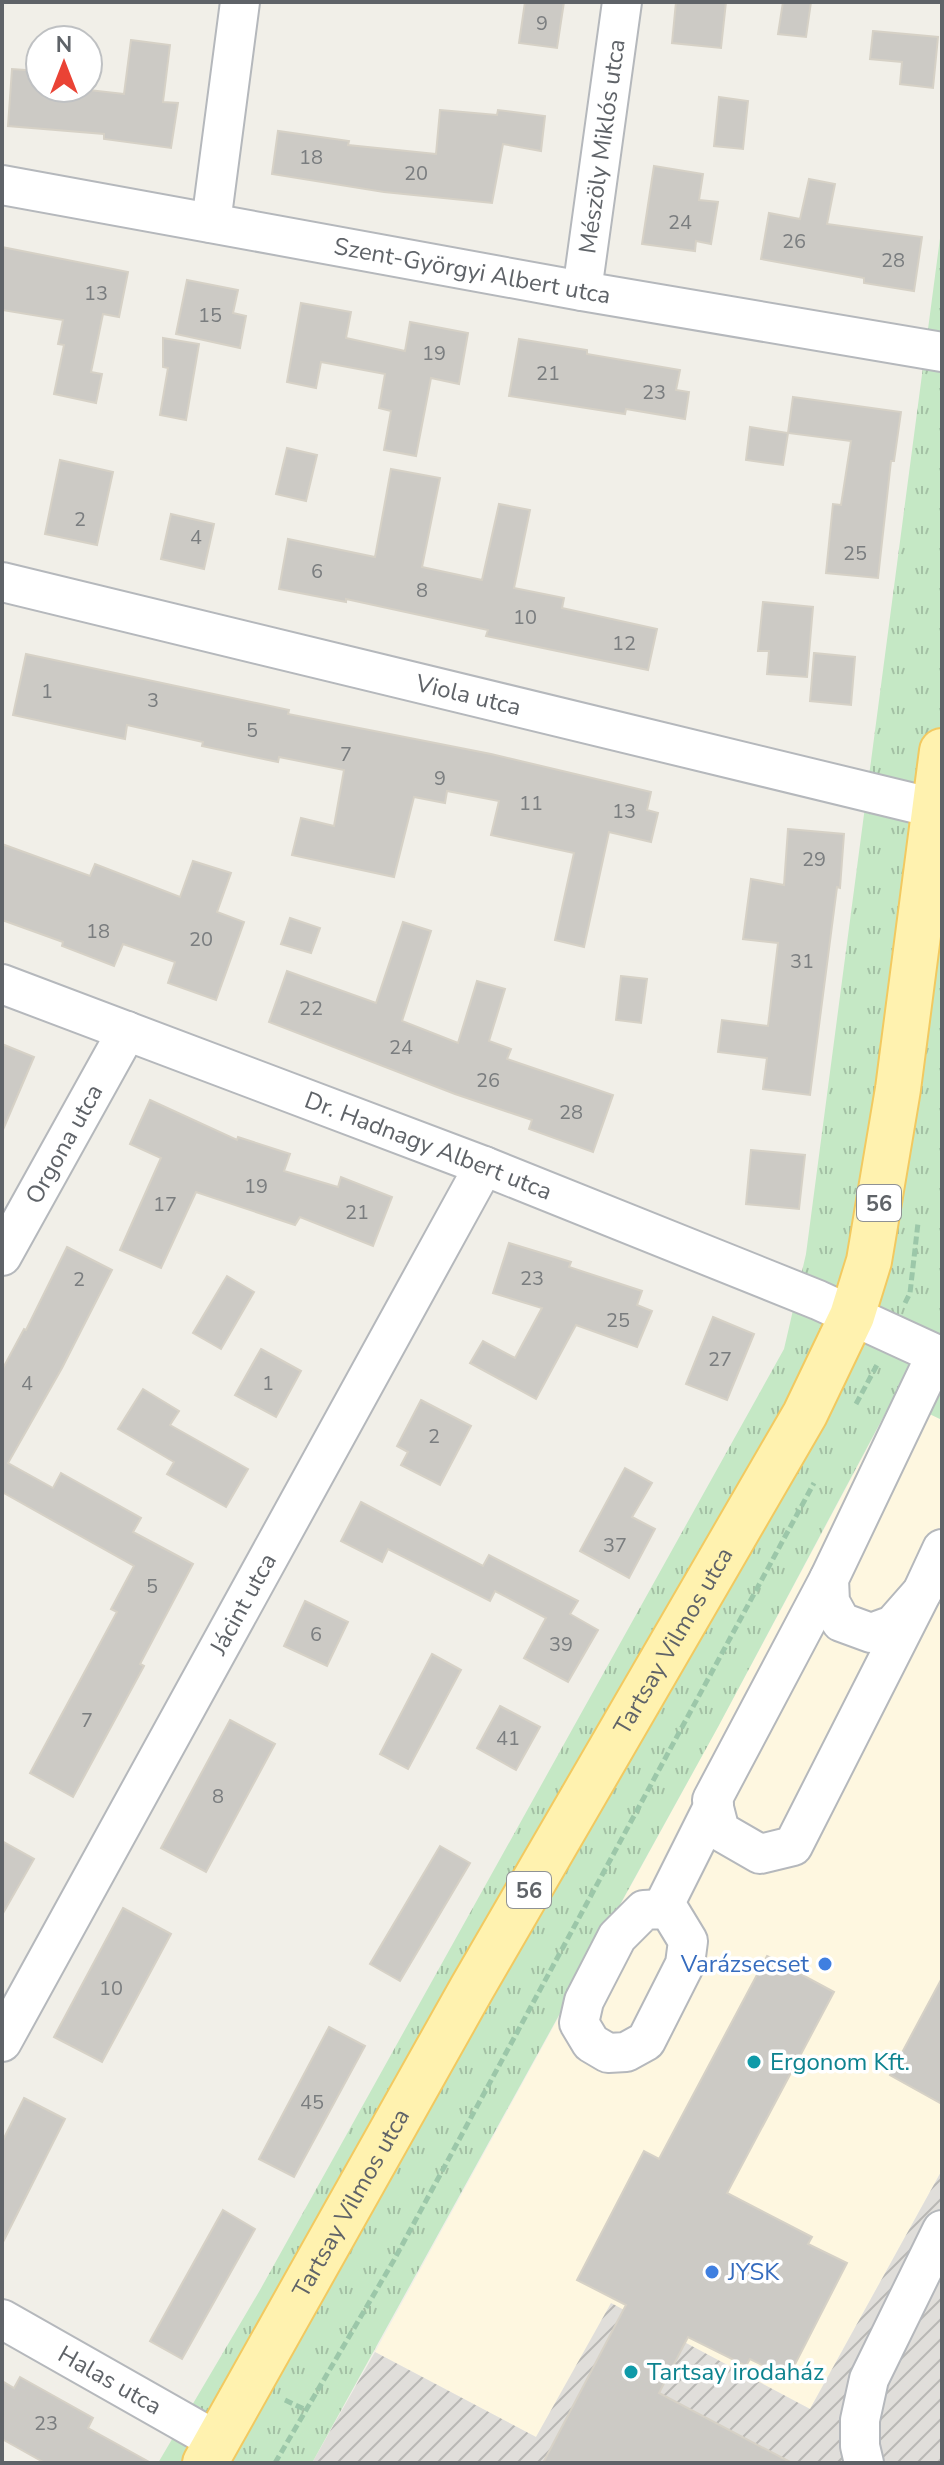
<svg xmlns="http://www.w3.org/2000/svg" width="944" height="2465" font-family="'Nunito Sans',sans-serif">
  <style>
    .commercial { fill: #fef7e0 }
    .industrial { fill: url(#industrial-furrows) }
    .grass { fill: url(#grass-tufts) }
    .building { fill: #cccac5; stroke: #d6d1c6; stroke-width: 2 }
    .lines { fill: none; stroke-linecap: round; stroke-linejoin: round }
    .minor-casing { stroke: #b5b8bc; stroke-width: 42 }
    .major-casing { stroke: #f2c960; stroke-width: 48 }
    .path { stroke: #9cc7a9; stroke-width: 5; stroke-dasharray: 8 4; stroke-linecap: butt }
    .minor { stroke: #fff; stroke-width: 38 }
    .major { stroke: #fff2af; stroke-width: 44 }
    .shop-dot { fill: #3f7fe0; stroke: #fff; stroke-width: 3 }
    .culture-dot { fill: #0f9aa8; stroke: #fff; stroke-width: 3 }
    .labels { text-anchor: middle; stroke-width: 7; stroke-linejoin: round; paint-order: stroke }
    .number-label { font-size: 20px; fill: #7a7d7f }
    .shield { fill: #fff; stroke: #8f9295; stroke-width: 2 }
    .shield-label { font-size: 22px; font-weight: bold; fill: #5f6368 }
    .street-label { font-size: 24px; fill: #5f6368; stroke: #fff }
    .shop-label { font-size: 24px; fill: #366cbe; stroke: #fff; text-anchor: end }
    .culture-label { font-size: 24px; fill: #0d838f; stroke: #fff; text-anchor: start }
  </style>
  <defs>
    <pattern id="industrial-furrows" width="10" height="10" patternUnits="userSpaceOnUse" patternTransform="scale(2)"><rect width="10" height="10" fill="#e0deda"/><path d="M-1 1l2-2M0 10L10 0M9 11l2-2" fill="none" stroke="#b9b8b5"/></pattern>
    <pattern id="grass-tufts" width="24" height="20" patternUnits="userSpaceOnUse" patternTransform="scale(2)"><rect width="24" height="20" fill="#c5e8c5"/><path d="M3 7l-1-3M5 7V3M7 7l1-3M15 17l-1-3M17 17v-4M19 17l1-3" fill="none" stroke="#a3c0a4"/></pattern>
  </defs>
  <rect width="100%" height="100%" fill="#f1efe8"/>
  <path class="commercial" d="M895,1397l47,23v750l-132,239 -198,-105 -76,133 -161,-85 343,-625z"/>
  <path class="industrial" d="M942,2170v293h-630l63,-111 161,85 75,-134 199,106z"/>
  <path class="grass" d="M942,223v1197l-48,-23 -176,330 -406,736h-154l102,-173 524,-941 22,-95z"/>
  <g class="building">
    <path d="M525,2h39l-7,46 -38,-5z"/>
    <path d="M676,2h50l-5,46 -49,-5z"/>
    <path d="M783,2h28l-5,35 -28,-3z"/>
    <path d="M873,31l65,6 -5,51 -33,-4 2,-22 -32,-3z"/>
    <path d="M131,40l39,5 -7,57 15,1 -7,45 -67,-9v-5l-96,-8 4,-57 28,2v17h31l53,6z"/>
    <path d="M719,97l29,4 -5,48 -29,-3z"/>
    <path d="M440,110l57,5 1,-5 47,6 -4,35 -38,-7 -11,59 -108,-11 -112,-18 6,-43 71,10 -1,4 88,9z"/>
    <path d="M654,166l49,8 -4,26 19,2 -7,42 -15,-3 -1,10 -53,-7z"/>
    <path d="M809,179l26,5 -8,40 95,13 -8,54 -50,-8v-5l-103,-19 8,-46 31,6z"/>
    <path d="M2,247l126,25 -9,45 -16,-3 -12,58 11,2 -6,29 -42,-9 10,-49 -6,-1 5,-24 -61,-10z"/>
    <path d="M187,280l51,10 -5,23 13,3 -6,32 -64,-14z"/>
    <path d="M301,303l50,9 -5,26 59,13 5,-29 58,11 -9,51 -28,-6 -15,78 -32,-6 7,-39 -12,-3 6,-34 -64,-12 -5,26 -29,-6z"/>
    <path d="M163,338l36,6 -13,76 -26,-5 8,-47 -5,-1z"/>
    <path d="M519,339l68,11v4l93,16 -4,20 13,2 -4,27 -59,-10 -1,5 -116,-18z"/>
    <path d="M793,397l108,15 -7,49h-3l-13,117 -52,-5 7,-69 8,1 10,-64 -63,-8z"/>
    <path d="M750,427l38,6 -5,32 -37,-5z"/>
    <path d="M287,448l30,7 -11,46 -30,-7z"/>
    <path d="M60,460l53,12 -16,73 -52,-11z"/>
    <path d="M391,469l49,9 -18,89 60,13 17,-76 31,6 -16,78 50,10 -2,10 95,21 -9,41 -162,-34 2,-6 -142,-31v3l-67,-13 9,-50 87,18z"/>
    <path d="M171,514l43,10 -10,45 -43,-10z"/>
    <path d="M763,602l50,5 -6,70 -40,-3 2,-23h-11z"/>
    <path d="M814,653l41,4 -4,48 -41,-4z"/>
    <path d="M26,654l263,56 -1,4 203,40 160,38 -4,18 11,3 -7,29 -42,-10 -25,115 -29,-7 19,-87 -83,-18 8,-34 -52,-10 -2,12 -31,-6 -20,80 -102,-22 9,-37 33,8 10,-56 -65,-13 -1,5 -76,-16 1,-4 -76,-17 -2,14 -112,-24z"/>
    <path d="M788,829l56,5 -4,54 -3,-1 -27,208 -47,-6 4,-31 -49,-6 4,-32 46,6 10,-83 -35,-4 8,-60 33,6z"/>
    <path d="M2,844l88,32 5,-12 85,33 13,-36 38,12 -14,39 27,10 -28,78 -48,-17 7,-21 -52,-18 -9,22 -52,-20 1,-4 -61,-22z"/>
    <path d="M290,918l30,10 -9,25 -30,-9z"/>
    <path d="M403,922l28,9 -29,90 56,22 19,-62 28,8 -16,52 22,8 -4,10 106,36 -20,57 -64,-23 3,-9 -77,-26 -186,-72 18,-51 89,32z"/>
    <path d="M621,976l26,3 -6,44 -25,-3z"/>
    <path d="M2,1044l32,13 -32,75z"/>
    <path d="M150,1100l87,40 1,-3 52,17 -6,17 54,16 3,-10 51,20 -19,49 -73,-29 -5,8 -99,-33 -35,76 -41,-18 41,-92 -31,-14z"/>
    <path d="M751,1150l54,5 -6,54 -53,-5z"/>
    <path d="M509,1243l62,19 -2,5 73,24 -5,14 15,6 -15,36 -61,-22 -40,74 -66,-36 13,-22 32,17 27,-50 -49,-15z"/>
    <path d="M67,1247l45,23 -50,98 -54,95 45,25 8,-15 80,45 -8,14 60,32 -53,100 4,2 -71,131 -43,-24 87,-161 -6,-3 23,-43 -132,-74v-122l22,-41 2,1z"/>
    <path d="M227,1276l27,16 -33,57 -28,-16z"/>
    <path d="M713,1317l41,17 -27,66 -41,-16z"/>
    <path d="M261,1349l40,22 -25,46 -41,-22z"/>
    <path d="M143,1389l36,22 -9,14 78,44 -22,38 -59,-33 7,-12 -56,-33z"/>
    <path d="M421,1400l50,26 -31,59 -39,-20 7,-13 -11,-6z"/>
    <path d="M625,1468l27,15 -20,34 23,12 -26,49 -49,-27z"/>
    <path d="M361,1502l122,64 6,-11 89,46 -8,13 28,16 -30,52 -44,-24 22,-40 -51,-27 -5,10 -102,-52 -6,13 -41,-21z"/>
    <path d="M305,1601l43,21 -21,44 -43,-20z"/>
    <path d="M432,1654l29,16 -53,99 -28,-15z"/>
    <path d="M500,1706l40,21 -24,43 -39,-22z"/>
    <path d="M230,1720l45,24 -69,128 -45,-24z"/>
    <path d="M2,1841l32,18 -32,56z"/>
    <path d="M440,1846l30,17 -70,118 -30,-17z"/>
    <path d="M123,1908l48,26 -69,128 -48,-25z"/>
    <path d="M767,1956l67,36 -107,201 85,44 -4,7 39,19 -59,115 -38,-19 -4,7 -58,-29 -29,56 133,70h-249l83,-158 -49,-25 67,-129 15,8z"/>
    <path d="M942,1978v126l-52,-29z"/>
    <path d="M329,2027l36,19 -71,131 -35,-18z"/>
    <path d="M24,2098l41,21 -63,125v-102z"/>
    <path d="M223,2210l32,19 -73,130 -32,-18z"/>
    <path d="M20,2377l73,41 -5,10 63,35h-106l-43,-24v-58l12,7z"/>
  </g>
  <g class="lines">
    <g class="minor-casing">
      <g id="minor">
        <path id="s1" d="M2,185l580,106 360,61"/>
        <path d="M211,223l29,-221"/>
        <path id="s2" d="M582,291l40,-289"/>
        <path id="s3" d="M2,582l932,226"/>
        <path id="s4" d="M2,984l482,182 334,134 124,57"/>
        <path id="s5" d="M2,1256l125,-225"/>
        <path d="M936,1355l-107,224 1,23 11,20 30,11 22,-8 29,-33 20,-43"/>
        <path d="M829,1579l-117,221 8,31 40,23 33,-8 129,-254"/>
        <path d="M662,1909l9,4 17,28 -3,23 -39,77 -20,11 -18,1 -17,-10 -12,-20 5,-22 33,-64 27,-27z"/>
        <path d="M662,1909l52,-104"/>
        <path id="s6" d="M2,2042l482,-876"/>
        <path id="s7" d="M2,2319l215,122"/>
        <path d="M864,2463l-4,-17v-26l9,-41 73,-149"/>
      </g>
    </g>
    <g class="major-casing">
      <g id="major">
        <path id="s8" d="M205,2463l267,-475 333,-574 47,-98 17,-55 29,-172 44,-338"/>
      </g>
    </g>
    <g class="path">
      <path d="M905,1303l5,-10 8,-70"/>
      <path d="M856,1404l22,-41"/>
      <path d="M285,2400l21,10"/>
      <path d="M275,2463l119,-203 420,-777"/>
    </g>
    <use href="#minor" class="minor"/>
    <use href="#major" class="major"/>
  </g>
  <g class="shop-dot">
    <circle cx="825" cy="1964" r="8"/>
    <circle cx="712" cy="2272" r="8"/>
  </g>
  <g class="culture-dot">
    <circle cx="754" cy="2062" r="8"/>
    <circle cx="631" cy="2372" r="8"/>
  </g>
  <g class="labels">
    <g class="number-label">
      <text x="542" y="30">9</text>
      <text x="311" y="164">18</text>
      <text x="416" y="180">20</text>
      <text x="680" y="229">24</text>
      <text x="794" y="248">26</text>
      <text x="893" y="267">28</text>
      <text x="96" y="300">13</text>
      <text x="210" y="322">15</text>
      <text x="434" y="360">19</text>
      <text x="548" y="380">21</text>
      <text x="654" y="399">23</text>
      <text x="80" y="526">2</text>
      <text x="196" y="544">4</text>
      <text x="855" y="560">25</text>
      <text x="317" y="578">6</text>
      <text x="422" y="597">8</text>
      <text x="525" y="624">10</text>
      <text x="624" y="650">12</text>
      <text x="47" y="698">1</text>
      <text x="153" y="707">3</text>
      <text x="252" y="737">5</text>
      <text x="346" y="761">7</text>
      <text x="440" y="785">9</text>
      <text x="531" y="810">11</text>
      <text x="624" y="818">13</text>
      <text x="814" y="866">29</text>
      <text x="98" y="938">18</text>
      <text x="201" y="946">20</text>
      <text x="802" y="968">31</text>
      <text x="311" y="1015">22</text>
      <text x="401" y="1054">24</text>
      <text x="488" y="1087">26</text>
      <text x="571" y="1119">28</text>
      <text x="256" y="1193">19</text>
      <text x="165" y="1211">17</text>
      <text x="357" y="1219">21</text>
      <text x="532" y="1285">23</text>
      <text x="79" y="1286">2</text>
      <text x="618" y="1327">25</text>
      <text x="720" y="1366">27</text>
      <text x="27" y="1390">4</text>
      <text x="268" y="1390">1</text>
      <text x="434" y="1443">2</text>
      <text x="615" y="1552">37</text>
      <text x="152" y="1593">5</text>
      <text x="316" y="1641">6</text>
      <text x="561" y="1651">39</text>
      <text x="87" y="1727">7</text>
      <text x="508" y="1745">41</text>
      <text x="218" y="1803">8</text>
      <text x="111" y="1995">10</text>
      <text x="312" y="2109">45</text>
      <text x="46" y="2430">23</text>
    </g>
    <g class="shield">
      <rect x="857" y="1185" width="44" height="36" rx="6"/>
      <rect x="507" y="1872" width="44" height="36" rx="6"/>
    </g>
    <g class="shield-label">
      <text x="879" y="1211">56</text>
      <text x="529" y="1898">56</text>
    </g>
    <g class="street-label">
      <text dy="8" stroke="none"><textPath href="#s2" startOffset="146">Mészöly Miklós utca</textPath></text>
      <text dy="8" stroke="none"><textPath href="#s1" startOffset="478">Szent-Györgyi Albert utca</textPath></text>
      <text dy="8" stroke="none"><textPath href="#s3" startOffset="480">Viola utca</textPath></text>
      <text dy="8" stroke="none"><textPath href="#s5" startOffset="128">Orgona utca</textPath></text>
      <text dy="8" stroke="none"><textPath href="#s4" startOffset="456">Dr. Hadnagy Albert utca</textPath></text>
      <text dy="8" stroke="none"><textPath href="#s6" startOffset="500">Jácint utca</textPath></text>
      <text dy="8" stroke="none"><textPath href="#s8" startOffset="946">Tartsay Vilmos utca</textPath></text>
      <text dy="8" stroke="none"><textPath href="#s8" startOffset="298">Tartsay Vilmos utca</textPath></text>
      <text dy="8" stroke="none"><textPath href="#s7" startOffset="124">Halas utca</textPath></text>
    </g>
    <g class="shop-label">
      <text x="809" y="1972">Varázsecset</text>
      <text x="728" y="2280" text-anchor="start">JYSK</text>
    </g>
    <g class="culture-label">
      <text x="770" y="2070">Ergonom Kft.</text>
      <text x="647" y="2380">Tartsay irodaház</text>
    </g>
  </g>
  <rect width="944" height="2465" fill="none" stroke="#5f6368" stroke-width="8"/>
  <g transform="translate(64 64)"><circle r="38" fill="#ffffff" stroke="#bfc1c3" stroke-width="2"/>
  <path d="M0-6L14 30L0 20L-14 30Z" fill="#ea4335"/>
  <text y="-12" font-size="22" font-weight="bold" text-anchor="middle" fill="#5f6368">N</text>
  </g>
</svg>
